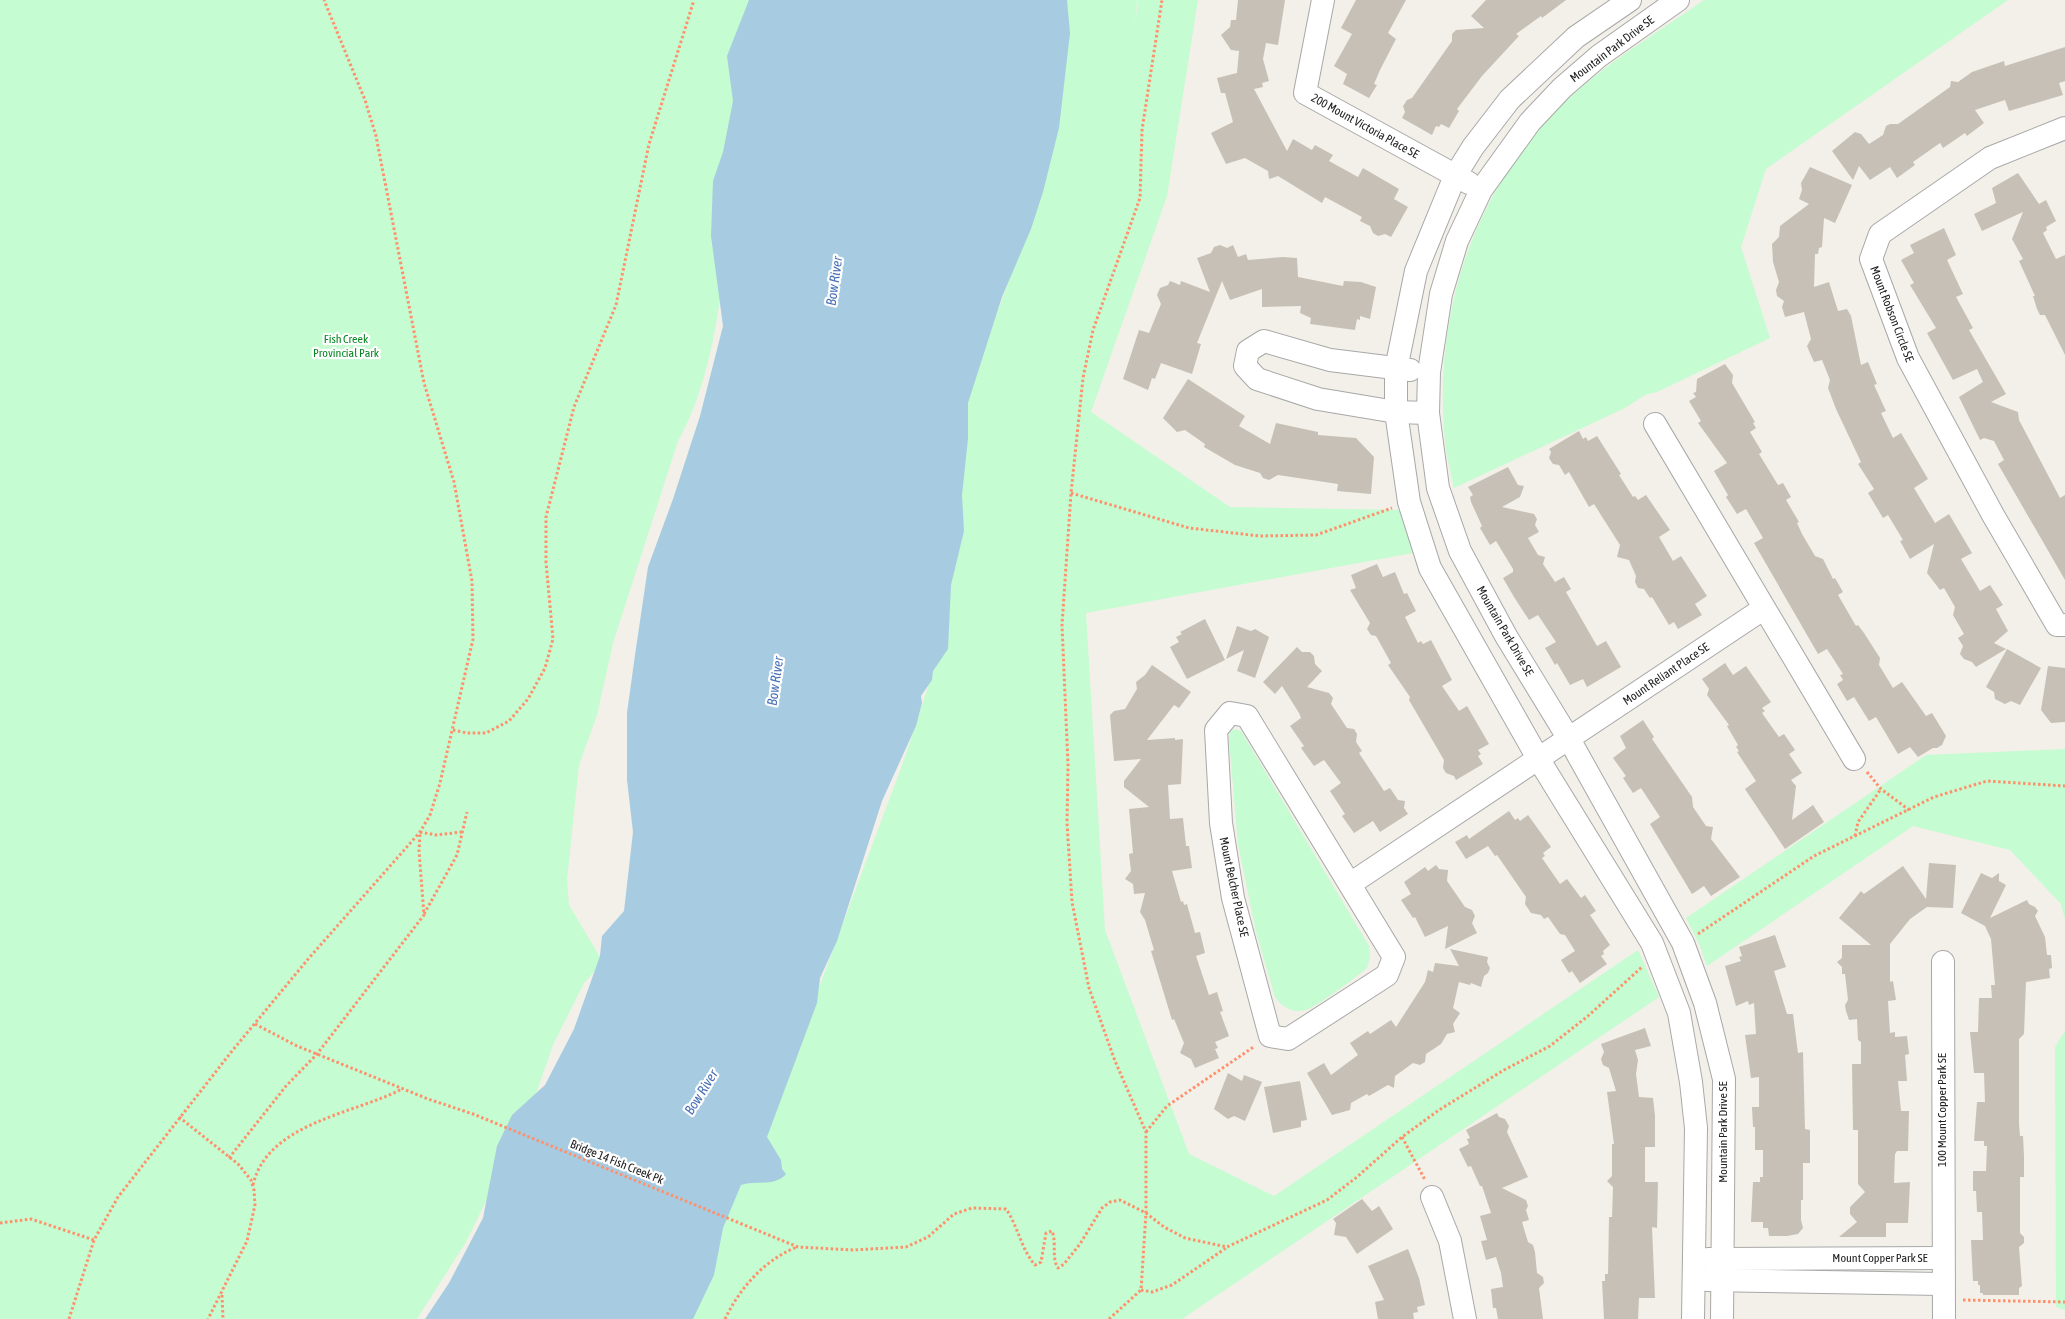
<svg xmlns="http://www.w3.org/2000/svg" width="2065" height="1319" font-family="'Asap Condensed',sans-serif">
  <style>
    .park { fill: #c5fcd1 }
    .water { fill: #a7cbe1 }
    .building { fill: #c7c0b7 }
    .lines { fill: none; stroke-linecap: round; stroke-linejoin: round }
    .minor-casing { stroke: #a8a8a8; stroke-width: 24 }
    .path { stroke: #ff906c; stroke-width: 3; stroke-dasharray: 2.5 2.5; stroke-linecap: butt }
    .minor { stroke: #fff; stroke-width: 22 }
    .labels { text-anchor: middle; stroke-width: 4.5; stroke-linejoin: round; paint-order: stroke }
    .street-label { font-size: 12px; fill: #212121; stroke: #fff }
    .park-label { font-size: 12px; fill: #078724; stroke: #fff }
    .water-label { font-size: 14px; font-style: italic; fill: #4870b6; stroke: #fff }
  </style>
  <rect width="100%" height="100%" fill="#f2f0e8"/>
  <g class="park">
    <path d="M0,0h752c-8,68 -15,137 -22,205 -8,79 -13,165 -52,236l-65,202 -16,72 -18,50 -12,115 2,25 34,57 -19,21 -31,62 -23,66 -64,131 -49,77h-417z"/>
    <path d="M1058,0h79l-2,25 3,-25h60l-31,196 -76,216 139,95 170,3 13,43 -327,60 19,317 84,224 85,42 364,-246 21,47 -477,322h-500l139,-337 83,-222 24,-73 16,-74 24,-221 53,-144z"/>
    <path d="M1704,0h304l-242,169 -25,78 29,91 -113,54 -12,3 -20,13 -171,80c-3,-16 -8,-32 -9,-48 -13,-135 34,-267 139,-355 37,-31 80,-57 120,-85z"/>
    <path d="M1234,729l7,2 128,215 1,12 -3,10c-11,9 -50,39 -62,42 -12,4 -24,-4 -30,-13l-19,-65 -18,-88 -9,-105 1,-7z"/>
    <path d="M2065,749v170l-4,-15 -51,-54 -97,-24 -206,140 -7,-20 -14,-28 240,-163z"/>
    <path d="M2065,1031v279l-9,-3 -1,-260z"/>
  </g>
  <path class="water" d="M749,0h318l3,33 -11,95 -16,64 -12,37 -29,68 -34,106v36l-6,56 2,36 -13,54 -3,64 -15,22 -1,9 -11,16 1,7 -6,23 -34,75 -45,140 -17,37 -3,25 -50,134 14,23 1,9 4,5c-11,13 -30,6 -45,11l-18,43 -9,47 -21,44h-268l24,-36 34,-65 14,-72 15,-31 33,-30 29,-56 26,-73 2,-20 22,-25 9,-79 -6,-52v-67l8,-58 13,-88 25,-68 27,-83 23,-90 -12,-90 2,-55 10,-29 10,-51 -6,-45z"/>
  <g class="building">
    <path d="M1238,0h47l-7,45 -12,-2 -3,16 6,22 -7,2 1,4 -9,2 33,62 6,-12 19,11 3,-5 18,10 -4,6 29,16 5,-9 36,21 -5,10 14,8 -17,30 -6,-3 -7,2 -5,-3 -3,-7 -10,-5 2,-4 -37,-20 -3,6 -44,-27 -9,3 -1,-8 -23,-13 -19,6 -15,-31 22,-11 -8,-29h-4l-4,-15 20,-5 2,-22 -8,-1 -10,-15 9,-8 1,-7h5z"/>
    <path d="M1356,0h50l-18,33 8,6 -16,31 -6,14 3,1 -8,13 -26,-14 4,-10 -13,-8 18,-32 -11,-6z"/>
    <path d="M1486,0h80l-24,18 -1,-2 -25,18 3,2 -37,40 -25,33 2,2 -10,17 -8,-4 -2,3 -3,-1 -4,9 -30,-17 3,-6 -2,-6 4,-6 5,-2 40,-57v-7l4,-4 28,-2 -13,-12z"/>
    <path d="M2065,47v34l-6,2 4,12 -54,16 -4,-11 -30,10 9,13 -17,13 -2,-3 -22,15 -3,-5 -27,19 2,3 -18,13 -7,-11 -20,13 -11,-14 -6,14 -21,-29 23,-19 6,2 8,10 14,-9 3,-9 4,-2h8l52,-37 1,-6 7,1 14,-10 32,-11 1,5z"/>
    <path d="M1810,167l42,18 -17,38 -11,-5 -2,29 -3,1 -1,6h-3l-1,33 15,-5 9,29 9,-2 4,7 10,49 7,-3 9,22 -3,1 12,26 -5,2 12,25 8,-5 27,46 -14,9 21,35 14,-9 23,39 -11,6 19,32 10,-6 13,20 -7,4 12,22 -14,12 12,6 -30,18 -4,-5 -8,-3 -4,-5 3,-8 -5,-8 6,-4 -11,-19 2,-8 -11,-19 -4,2 -13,-17 7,-29 -24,15 -10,-18 3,-1 -15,-25 -5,3 -15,-25 6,-4 -16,-25 3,-2 -25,-53 -8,-21 2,-8 -8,-20 -8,2 -5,-11 -2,-5 4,-7 -7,-27 -19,5 -3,-10 2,-6 -7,-5 -1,-6 3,-8 -6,-20 -1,-18 7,-7 1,-11 29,-22 -10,-5 3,-9 -1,-7z"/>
    <path d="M2018,173l21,31 7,-4 10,21 -10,6 1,3 -4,3 13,26 9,-4v100l-20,-40h-5l-3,-6 -4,-13h2l-16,-35 4,-2 -11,-20 11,-27 -41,19 -8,-17 22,-11 -4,-15z"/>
    <path d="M1944,228l12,27 -9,5 16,34 -7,3 17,31 -4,2 37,64 -15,8 27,10 1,8 41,78 5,-3v85l-67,-116 6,-4 -10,-19 -10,-3 -4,2 -21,-43 24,-15 -6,-13 -24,11 -26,-47 9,-5 -26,-43 4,-2 -13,-23 13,-7 -4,-8z"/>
    <path d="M1220,245l7,3 6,-3 5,12 8,-3 2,6 35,-3 14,1 1,19 45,9 1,-5 17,1 15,5 -6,32 -10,-3v4l-3,-1 -2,11 -45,-6 1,-6 -11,-5 1,-7 -39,1v-18l-32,11 -8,-19 -25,62 4,1 -9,30 -31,-11 -6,16 -3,-1 -4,12 -25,-11 16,-49 10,3 12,-29 -4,-9 3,-7 8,-3 2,-4 10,4 1,-4 29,11 -13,-34 14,-5 3,-6z"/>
    <path d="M1725,364l8,11 -1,8 23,39 -2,1 3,5 -6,4 12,20 -3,2 19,31 5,-2 8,14 -5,3 13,22 -2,1 5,11 13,22 8,3 10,20 2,-1 8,14 -5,3 18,31 2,-1 6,8 16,25 -1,7 14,23 9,-6 24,34 6,-3 14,23 -4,9 -5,3h-4l-15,9 -8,-10 -12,7 -22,-37 -7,4 -15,-24 -7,4 -10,-17 6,-4 -3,-5 3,-1 -16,-25 -9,5 -64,-111 9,-5 -17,-29 -9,5 -11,-17 2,-2 -14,-24 13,-8 -29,-40 3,-2 -12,-20 7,-4 -3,-4 3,-1 1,-13z"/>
    <path d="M1188,379l57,37 -6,10 31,18 6,-21 42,9v3l38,3 18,19 -3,37 -34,-3 1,-7 -60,-9 -9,5 -6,-2 -3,-5 -25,-8 -31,-18 1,-3 -20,-14 -8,2 -14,-14z"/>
    <path d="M1579,431l4,8 3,-2 2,4 9,-5 24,38 -2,1 14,22 2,-1 3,4 8,-5 24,35 -11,7 14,24 8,-5 26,40 -12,8 7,11 -24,14 -4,-7 -5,3 -17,-28 -2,1 -6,-9 -6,-1 -3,-6 1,-6 -7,-16 -12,-3 3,-12 -26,-41 -5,3 -20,-35 -4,3 -6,-10 -6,-1 -4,-6 2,-6 -2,-3z"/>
    <path d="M1508,467l10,18 6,1 -4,11 -18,10 32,7 3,5 -2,6 4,7 -11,6 10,17 7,2 -2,7 12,18 9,-5 7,12 -5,3 31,54 9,-5 15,26 -34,20 -4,-8 -13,6 -13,-22 -2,2 -10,-17 11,-6 -18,-27 -9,5 -15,-23 -11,-19 10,-6v-3l-17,-28 -6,4 -10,-17 2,-2 -11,-24 -1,-5 3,-2 -5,-8z"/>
    <path d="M1377,564l6,13 12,-5 9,22 3,-1 9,18 -11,6 13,26 3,-2 2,3 8,-4 21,40 -10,6 17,25 8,-5 22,38 -11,6 3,4 -3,2 5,8 -27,16 -2,-4 -8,-3 -3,-5 1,-8 -35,-60 1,-3 -22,-32 3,-2 -15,-27 -5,-1 -4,-6 3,-6 -20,-33 6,-2 -5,-13z"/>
    <path d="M1205,619l20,41 -38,19 -17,-32 9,-5 -3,-5 6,-3 -2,-2z"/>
    <path d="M1237,626l14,5 4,-2 14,8 -14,41 -18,-7 7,-21 -18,9z"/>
    <path d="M1297,647l5,5h8l4,4 1,8 7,7 -15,16 22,6 4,5 -2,6 16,24 7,1 3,5 -1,8 6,9 -3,2 25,38 6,-3 8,12 7,1 -1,7 4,6 -28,18 -7,-11 -19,12 -12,-17 3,-2 -15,-23 11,-8 -17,-23 -10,6 -13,-18 3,-2 -14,-20 11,-8 -2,-5 -17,-27 -7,8 -12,-12z"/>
    <path d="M2007,649l34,19 -21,37 -9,-4 -6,3 -10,-5 -1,-7 -8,-5z"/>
    <path d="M1725,663l8,12 13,-9 25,36 -9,6 3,3 -3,2 17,24 5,-3 11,16 -6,4 13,19 -11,7 5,6 -4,34 21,-15 11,17 -39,27 -40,-60 11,-8 -19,-29 2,-1 -3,-4 2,-2 -11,-19 2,-1 -22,-30 2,-6 -7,-10z"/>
    <path d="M1152,665l39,27 -12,16 -5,-3 -27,35 28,-2v2l8,-1 -2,45 -13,1 2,34 13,-1 3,28h3l3,22 -20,3 9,31 2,-1 1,4 3,-1 8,29 5,-1 5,21 -9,3 13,39 8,-3 6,19 -3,1 9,24 -14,6 3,6 -3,1 4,9 -24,10 -4,-9 -11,-6 4,-10 -10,-24 -2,1 -21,-69 3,-1 -9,-30 -5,-8 5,-19 -11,1 -1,-10 -8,-5 6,-8 -2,-17 4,-1 -4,-44 20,-2 -25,-20v-6l17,-22 -27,2 -4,-46 4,-4 11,-2 12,-20 -1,-7 9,-7z"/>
    <path d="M2048,666l17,2v54l-14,1 -10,-13z"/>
    <path d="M1643,720l11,17 -2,2 40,58 1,10 13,19 7,1 -2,12 29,38 -29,19 -7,-10 -12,8 -42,-70 10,-7 -19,-29 -8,5 -10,-15 3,-2 -13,-18 13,-10 -6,-12z"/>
    <path d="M1509,811l6,9 3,-2 2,3 8,-6 23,32 -8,6 2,3 -3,2 18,26 7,-5 14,19 4,-3 11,16 -6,4 20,30 -7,6 1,3 -3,2 6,8 -27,19 -8,-12 -3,2 -8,-13 14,-9 -10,-16 -5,-1 -12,-17 -4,2 -3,-4 -10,-2 -6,-9 1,-7 -29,-42 -2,1 -7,-10 -22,13 -11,-17 12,-7 2,4z"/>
    <path d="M1929,863l27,2 -3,43 -26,-1 -17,12 -20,25v38l3,-1 3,19 -8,1 2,32 5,-1v5l12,-1 2,18 -4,1 2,26h-9l3,30h8l-1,40h-11l-2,3 -1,29 16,-1 -2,41h-22v14h-47l18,-15 -7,-8v-7l15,-15 -7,-8v-54h-5l-1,-66h9v-22l-3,-2 -1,-21 -8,1 -3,-9 -1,-6 3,-5 -3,-26h-3v-7l-5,-5 5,-4v-13h29l-32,-27 22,-27 3,3 39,-28 23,33z"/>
    <path d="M1436,865l3,4 9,1 -1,11 18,26 7,3 3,6 -3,7 5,10 -32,16 3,-23 -23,11 -10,-20 -2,1 -12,-18 10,-6 -7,-12 21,-15 3,4z"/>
    <path d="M1981,873l11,5 7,-5v8l7,4 -16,33 37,-18 2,4 6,3 3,4 -3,5 10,21 2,18h4l1,13 -3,1 1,9 -24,4 -2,52 -5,5v85l1,12h3l1,20v21h-4v56l4,4v6l-5,4 3,39 -3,2v7h-36v-2h-3v-8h-2v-4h-5l-2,-41h12l-1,-28h-5l-1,-21h-3v-20h13l1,-25h-3v-5h-10l3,-39h8l-1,-29h-10l-4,-41h8l1,-34h13l-1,-13h4l-4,-46 -6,-13 -24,-13z"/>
    <path d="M1775,935l11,32 -12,4 13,43h6l5,39 5,-1 2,77 5,1v33h-7v37h-2v20l2,8 -5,6 -11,2h-18l-1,-8h-5v-6h-12l2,-40h7v-5h3v-27h-8v-23h-2l-1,-20h7v-30l-8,1 -6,-43 11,-1 -2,-31 -5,2 -1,-4 -12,5 -11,-40 16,-5 -2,-4 3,-1 -3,-9z"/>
    <path d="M1450,949l38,8 -1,5 3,6 -2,5 -4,3 -3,11 -10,-4 -1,2 -11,-3 -6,26 7,5 -7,11 2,8 -8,2 -6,10 -15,10 -1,8 -5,3 -7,-2 -18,13 -1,12 -6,-3 -19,11 -2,-2 -16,9 -1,7 -18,5 -25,-42 17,-10 7,12 27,-20 -8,-12 18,-12 2,3 21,-14 5,7 29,-45 3,-12 5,2 2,-9 24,3z"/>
    <path d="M1645,1028l6,18 -16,4 3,10 -2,14 3,23 14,1 2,18v31h-10v35h13l-1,46 -5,-1 3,71h-16l-1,21h-34l-2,-38h3v-7h3l1,-57h3l1,-30 -6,-6 5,-5v-32h2l-7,-52 9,-1 -7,-23 -6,-3 -2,-6 3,-7 -3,-8z"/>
    <path d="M1228,1073l14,8 2,-6 18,7 -17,39 -11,-5 -6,3 -14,-10z"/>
    <path d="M1300,1081l7,39 -6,1v6l-28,6 -9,-46z"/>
    <path d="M1497,1113l2,4 6,2 4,7 -2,6 21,45 -26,11 24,12 2,6 -2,4 3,10 -7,2 6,20 5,3 2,7 2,21 6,4 1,6 -5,5 4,31h-45l-2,-11h-3l-2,-19 12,-2 -2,-14 -5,-16 -10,3 -5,-19 6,-1 -7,-24 11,-3 -9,-27h-2l-9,-20 -3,1 -9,-18 10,-5 -2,-5 3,-1 -4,-8z"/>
    <path d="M1362,1199l10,12 7,-5 14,23 -36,25 -11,-17 -12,-2 2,-12 -3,-4z"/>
    <path d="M1408,1249l11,29 6,27 -8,2 1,5 -5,1 1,6h-36l-3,-17 9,-2 -16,-34z"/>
  </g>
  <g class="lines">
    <g class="minor-casing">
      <g id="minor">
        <path d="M1323,0l-18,93 164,90"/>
        <path d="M1630,0l-54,37 -66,62 -37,48 -18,29 -39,95 -20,98v43l13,90 21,66 109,192 113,183 27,70 12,69 5,46 -3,191"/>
        <path d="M1678,0l-79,56 -37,32 -32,34 -49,68 -24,51 -16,53 -12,78 -1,41 10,75 22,63 46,85 63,103 114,204 22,60 19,76 -2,240"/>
        <path d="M2065,128l-75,30 -110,76 -9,25 37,99 85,157 64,110h8"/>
        <path d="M1410,370l-80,-10 -66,-19 -16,10 -3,15 12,13 61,20 78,13 32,1"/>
        <path d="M1655,424l199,335"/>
        <path d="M1230,713l17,3 147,241 -7,18 -99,64 -18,-3 -37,-138 -12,-75 -5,-93z"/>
        <path d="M1350,884l413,-275"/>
        <path d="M1943,962l1,357"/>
        <path d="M1432,1197l18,44 15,78"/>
        <path d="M1708,1259l234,-1"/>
        <path d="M1707,1280l235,4"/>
      </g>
    </g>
    <g class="path">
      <path d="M1071,493l118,35 71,8 56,-1 76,-27"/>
      <path d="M453,730l14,3h19l23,-12 19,-22 17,-31 8,-29 -7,-77v-45l28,-110 42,-102 33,-161 45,-144"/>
      <path d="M1867,772l14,17 28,21"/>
      <path d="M1855,836l3,-14 23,-33"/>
      <path d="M424,914l33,-59 10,-43"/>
      <path d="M1698,934l116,-78 120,-59 53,-16 78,5"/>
      <path d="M255,1024l42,22 131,53 45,15 325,133 55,3 53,-3 22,-10 26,-23 18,-6 34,1c12,17 15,40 29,56l6,-3 5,-29 6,-2c5,12 -1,26 6,37l6,-4 16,-20 22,-36 8,-6 10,-2 26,13 18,14 21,11 42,9 100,-47 30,-23 45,-40 37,-27 65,-40 46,-24 38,-30 54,-49"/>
      <path d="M179,1117l59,47 13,16 3,10 1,15 -8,36 -39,78"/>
      <path d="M1146,1132l21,-26 88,-60"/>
      <path d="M1402,1137l23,43"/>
      <path d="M229,1158l57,-72 31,-32 107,-139 -5,-64 1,-19 16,3 26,-3"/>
      <path d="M253,1185c14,-62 101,-71 149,-96"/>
      <path d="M0,1223l31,-4 63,21"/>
      <path d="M1141,1290l11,2 20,-7 54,-37"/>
      <path d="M222,1295l1,24"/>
      <path d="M1963,1300l102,2"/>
      <path d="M69,1319l25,-79 24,-43 114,-146 77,-93 111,-126 10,-17 10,-32 33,-144 -1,-58 -18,-99 -30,-99 -48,-247 -11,-36 -41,-100"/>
      <path d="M725,1319c15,-31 39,-59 72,-72"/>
      <path d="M1109,1319l32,-29 5,-77v-81l-31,-71 -26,-73 -17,-86 -5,-79 1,-58 -6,-140 9,-132 12,-115 10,-48 47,-132 2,-68 20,-130"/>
    </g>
    <use href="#minor" class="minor"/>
  </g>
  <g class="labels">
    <g class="street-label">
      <text transform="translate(1612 49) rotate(-37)" y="4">Mountain Park Drive SE</text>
      <text transform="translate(1365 126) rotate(29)" y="4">200 Mount Victoria Place SE</text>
      <text transform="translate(1892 314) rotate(69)" y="4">Mount Robson Circle SE</text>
      <text transform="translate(1505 631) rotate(60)" y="4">Mountain Park Drive SE</text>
      <text transform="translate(1666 674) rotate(-34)" y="4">Mount Reliant Place SE</text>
      <text transform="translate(1234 887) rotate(78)" y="4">Mount Belcher Place SE</text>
      <text transform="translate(1942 1110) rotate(-90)" y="4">100 Mount Copper Park SE</text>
      <text transform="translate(1723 1132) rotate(-90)" y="4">Mountain Park Drive SE</text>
      <text transform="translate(617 1162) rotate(22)" y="4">Bridge 14 Fish Creek Pk</text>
      <text x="1880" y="1262">Mount Copper Park SE</text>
    </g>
    <g class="park-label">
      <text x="346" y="343">Fish Creek<tspan x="346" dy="14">Provincial Park</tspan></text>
    </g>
    <g class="water-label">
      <text transform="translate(834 281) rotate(-82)" y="5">Bow River</text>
      <text transform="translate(775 681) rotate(-82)" y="5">Bow River</text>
      <text transform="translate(701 1092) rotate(-58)" y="5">Bow River</text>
    </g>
  </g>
</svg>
